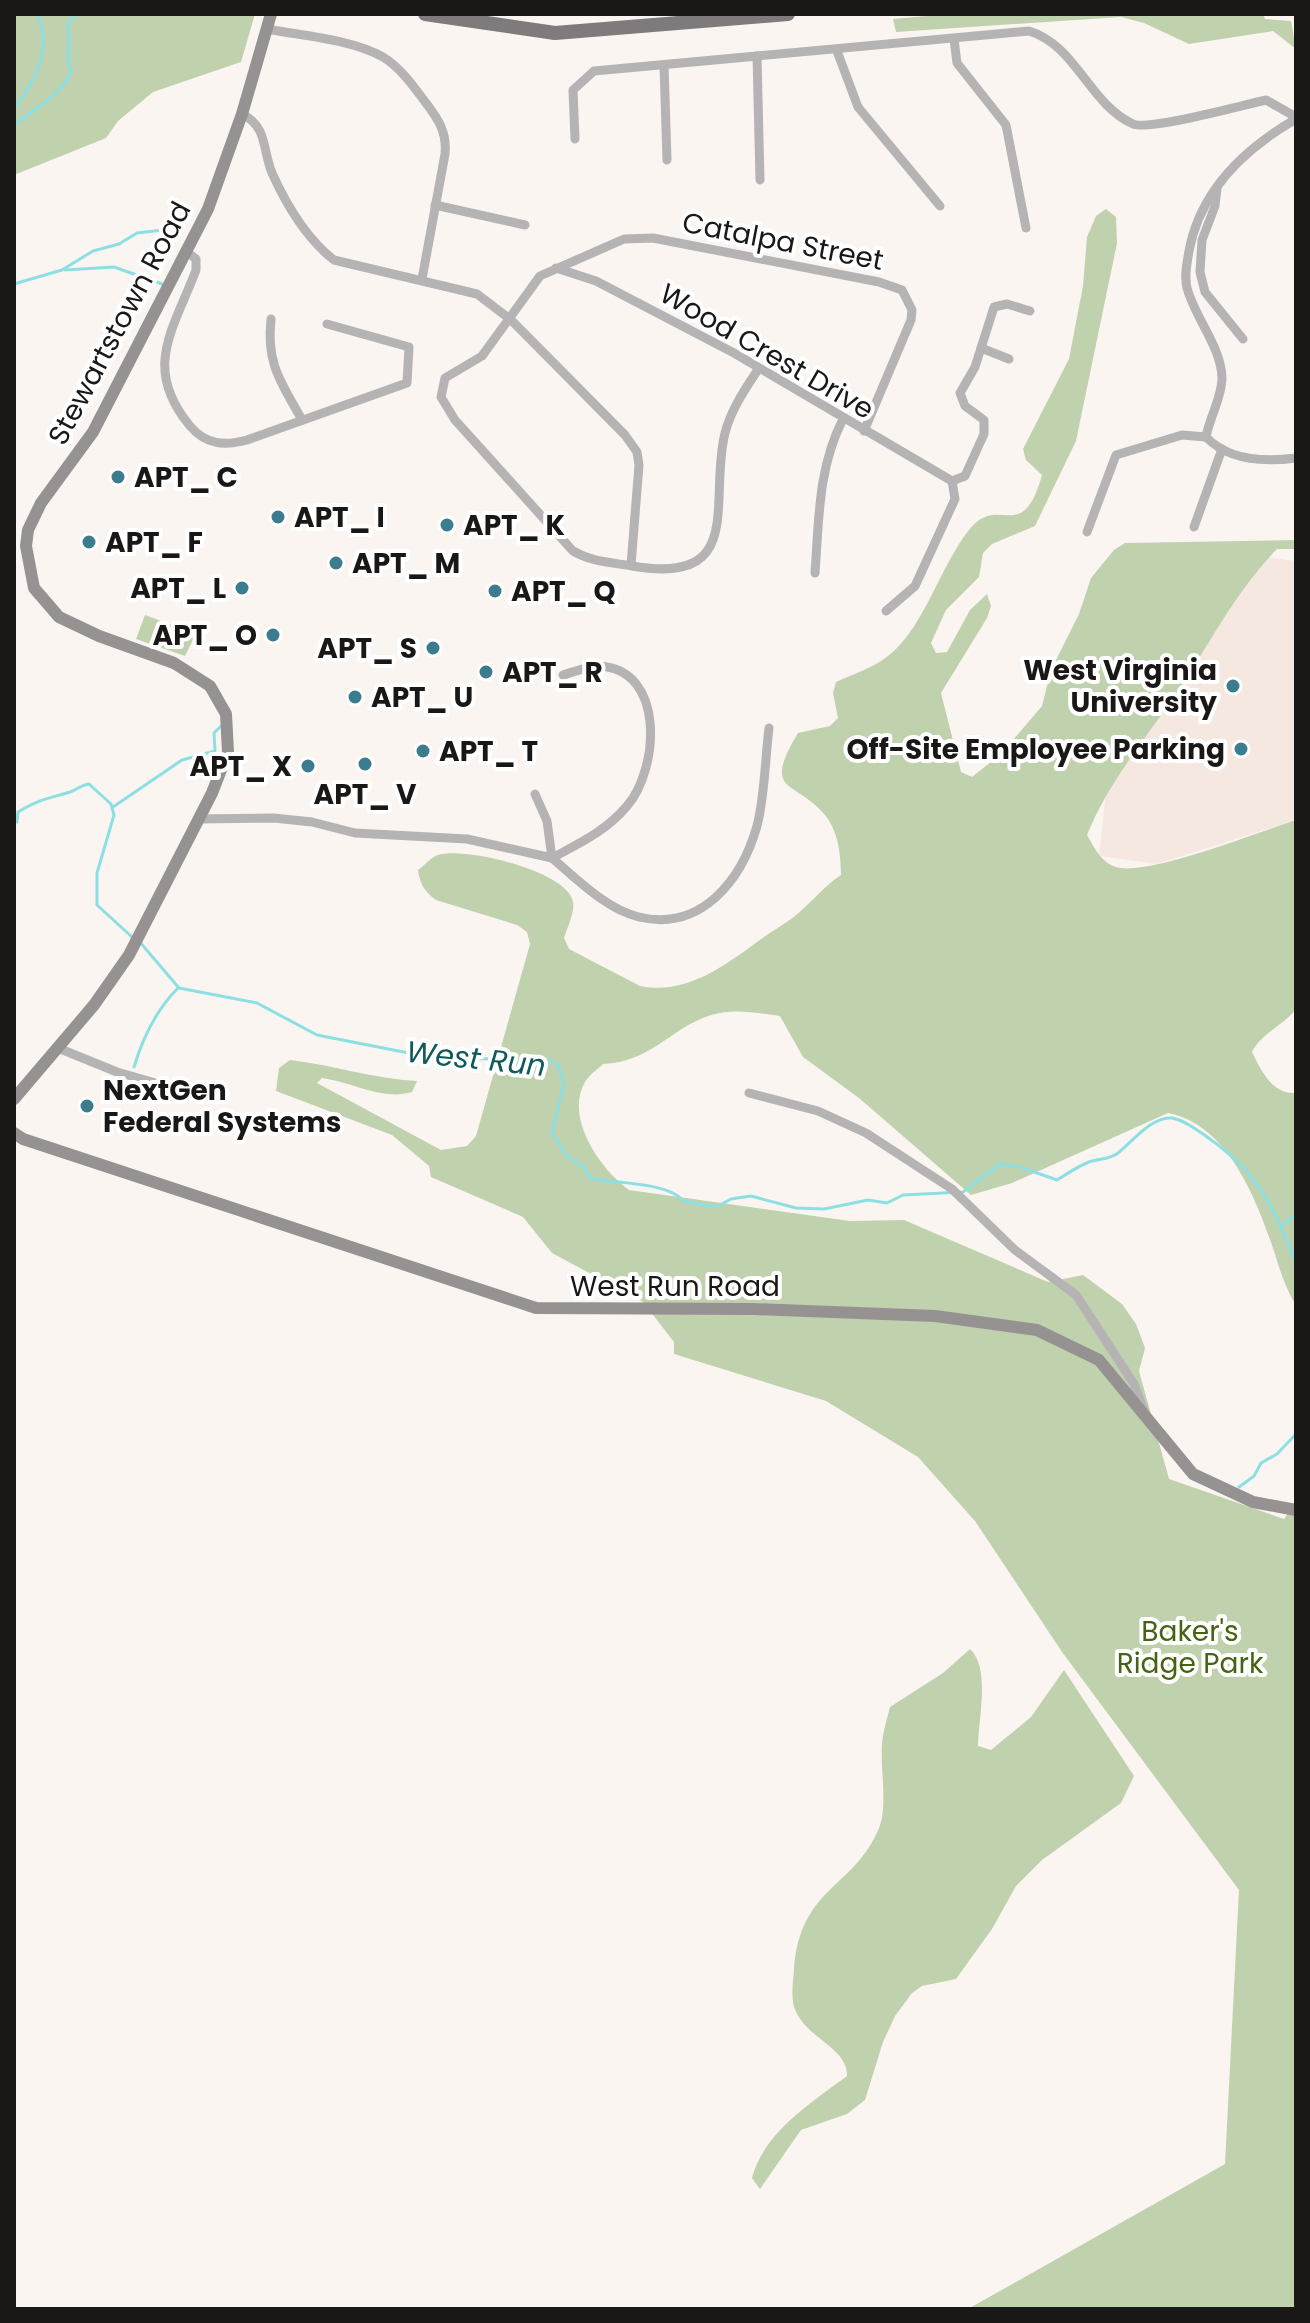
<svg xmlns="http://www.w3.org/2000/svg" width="1310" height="2323" font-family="Poppins,sans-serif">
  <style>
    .built { fill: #f5e8e1 }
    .green { fill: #c0d1ae }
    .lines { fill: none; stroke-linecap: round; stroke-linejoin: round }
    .stream { stroke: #8cdfe2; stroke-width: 3 }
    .street { stroke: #b5b3b3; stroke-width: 9 }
    .secondary { stroke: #969292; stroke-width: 12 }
    .primary { stroke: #7f7a7b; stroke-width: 14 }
    .poi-dot { fill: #3b7c8e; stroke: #fff; stroke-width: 3 }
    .labels { text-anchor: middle; stroke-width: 8; stroke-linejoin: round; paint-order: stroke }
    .street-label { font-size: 28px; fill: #1a1817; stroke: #fff }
    .poi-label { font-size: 28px; font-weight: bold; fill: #1a1817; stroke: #fff; text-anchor: start }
    .park-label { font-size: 28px; fill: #456312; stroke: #fff }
    .water-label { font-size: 30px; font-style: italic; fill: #10595c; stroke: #fff }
  </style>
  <rect width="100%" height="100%" fill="#fbf5f2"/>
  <path class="built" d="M1260,556l36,5v259l-139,44 -58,-8 9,-83z"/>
  <g class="green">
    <path d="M14,14h241l-14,48 -88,30 -35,29 -12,17 -92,37z"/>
    <path d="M950,14h313l2,5 26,2 5,28 -23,-18 -84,13 -45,-21 -23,-6 -225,15 -3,-13z"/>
    <path d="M1106,209l10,8 1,26 -41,198 -41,85 -43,18 -9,9 -4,24 -33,33 -15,33 5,10 11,-1 23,-42 17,-16 4,12 -4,12 -46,75 20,79 11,5 30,-24 40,-47 9,-36 28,-56 12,-36 23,-28 11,-7 171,-3v9h-19c-40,42 -60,82 -91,130 -34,53 -75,97 -99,156 8,14 16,31 34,33 34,5 138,-36 175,-48v189c-13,17 -35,24 -44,43 9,18 20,43 44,41v212c-12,-18 -18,-42 -25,-63 -18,-51 -46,-118 -103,-129l-156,70 -41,12 -112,-97 -56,-41 -23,-41c-23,-3 -46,-8 -69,-1 -41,13 -59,47 -108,49 -5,5 -14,11 -18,18 -21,36 16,88 44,108l221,31 54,-1 144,62 35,-7 39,29 14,20 9,24 -6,23 30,108 115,40 5,-7 7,1v796h-328l257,-145 14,-274 -177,-238 -87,-131 -57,-64 -92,-56 -152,-47v-12l-31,-40 -91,-49 -29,-36 -92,-40 -2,-11 -37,-31 -116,-44 3,-23 11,-8c43,5 84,19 127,21l-5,11c-31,9 -59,-10 -90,-14l-5,5 124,67 26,-4 9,-10 54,-192 -3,-12 -10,-7 -81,-25c-12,-9 -16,-16 -18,-30 6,-4 13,-13 20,-15 27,-9 131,17 135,47 2,10 -6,26 -9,36l5,11 71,37c48,10 88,-23 124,-49 13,-9 29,-18 40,-29 13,-12 22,-23 37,-33 0,-20 -3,-44 -16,-60 -30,-36 -64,-20 -27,-82l32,-7 8,-8 -5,-25 3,-11c15,-7 31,-12 45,-21 41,-25 58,-94 88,-131 30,-38 53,17 73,-55l-16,-15 -3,-11 46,-90 14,-73 4,-49 9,-21z"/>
    <path d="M145,615l51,19 -11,22 -49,-17z"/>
    <path d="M970,1649c21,20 8,70 8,97l13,4 40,-33 33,-47 70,106 -13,27 -79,57 -26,26 -24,43 -36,50 -34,7 -10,7 -17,23 -12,26 -18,58 -18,14 -46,16 -41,59 -8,-11c12,-46 59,-75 95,-102 1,-29 -42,-37 -53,-69 -3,-10 -1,-27 0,-37 6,-84 60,-81 85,-142 9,-20 1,-62 3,-85 1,-12 5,-24 8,-36l53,-34z"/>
  </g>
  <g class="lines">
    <g class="stream">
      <path d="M14,109c22,-30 39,-59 23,-95"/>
      <path d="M14,125c20,-16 46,-29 57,-53 -7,-16 2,-31 -4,-48l10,-10"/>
      <path d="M65,270l49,-3 48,17"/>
      <path d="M14,284l48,-14 31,-19 26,-7 18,-11 26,-3 26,-21"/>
      <path d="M113,807l69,-47 33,-9 -1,-18 8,-8"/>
      <path d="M14,821l3,1 1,-10c23,-14 30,-13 52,-20 8,-3 11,-7 19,-8l22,20 3,11 -17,58v32l35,32"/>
      <path d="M139,941l40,47 78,15 60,32 117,23 115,2 9,5 6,19 -12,48 14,23 18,12 6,11c24,6 80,4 93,23l33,6 15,-8 20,-3 45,12 28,1 44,-9 19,3 16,-8 60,-3 37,-28 20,3 37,13c10,-6 21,-14 32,-18 9,-3 22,-3 29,-9 14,-11 34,-37 54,-35 13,2 28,14 38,21 50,36 62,67 86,123"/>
      <path d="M134,1067c9,-30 22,-57 44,-79"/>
      <path d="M1281,1227l15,-13"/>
      <path d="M1239,1487l15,-11 7,-13 16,-9 19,-20"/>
    </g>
    <g class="street">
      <path d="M267,29c36,7 84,10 116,28 18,11 31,30 43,46 13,17 21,30 19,51l-23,125"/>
      <path d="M954,39l3,24 49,62 20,103"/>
      <path d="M837,51l21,56 82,99"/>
      <path d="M757,56l3,124"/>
      <path d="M664,65l3,95"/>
      <path d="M242,114c26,13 20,35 30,59 14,31 35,66 62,87l143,34 34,26 114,115 12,17 2,13 -8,100"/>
      <path d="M1296,119c-52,30 -96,72 -107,132 -2,12 -5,25 -2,37 8,30 34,58 35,90 0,19 -13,41 -16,59 23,24 60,25 90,21"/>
      <path d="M575,139l-2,-49 21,-19 435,-40c47,14 60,73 104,93 16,7 110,-19 133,-24l30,17"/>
      <path d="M1217,188l-2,18 -13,34 -2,32 5,20 38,47"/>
      <path d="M435,205l90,20"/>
      <path d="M187,252l9,7v11c-23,61 -54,98 -6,156 16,19 35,20 57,14l160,-57 2,-36 -82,-23"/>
      <path d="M556,268l40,13 138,72 218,128"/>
      <path d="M271,319c-5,45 10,63 31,101"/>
      <path d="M981,348l28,11"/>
      <path d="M759,368c-13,20 -28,41 -34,65 -17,68 22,153 -93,133 -22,-4 -40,-4 -59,-15l-118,-131 -14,-23 4,-19 37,-22 58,-80 84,-37 29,-1 226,44 23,8 10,20 -1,10 -47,111"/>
      <path d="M1194,527l28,-78"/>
      <path d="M1087,532l29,-77 66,-20 24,2"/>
      <path d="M815,573c4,-54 3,-105 28,-154"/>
      <path d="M886,611l29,-25 40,-87 -3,-18 13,-5 19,-42v-14l-19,-14 -5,-13 15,-26 19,-60 13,-3 23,7"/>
      <path d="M535,794l12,27 5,37c25,21 54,51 87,59 63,15 103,-38 118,-91 8,-31 8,-67 12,-98"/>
      <path d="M198,819l76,-1 38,4 43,11 112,6 85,19c28,-15 54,-27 75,-52 32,-37 39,-137 -28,-140 -11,0 -25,6 -36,9"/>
      <path d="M58,1048l59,24 91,26"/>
      <path d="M749,1093l69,18 48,22 86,56 63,61 61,45 58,89 10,27"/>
    </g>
    <g class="secondary">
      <path d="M14,1099l80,-94 35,-50 83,-162 16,-41 -2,-38 -16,-28 -36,-23 -75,-27 -40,-19 -25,-29 -8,-42 2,-16 13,-27 52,-71 115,-223 34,-95 29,-100"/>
      <path d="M14,1133l9,6 513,169 217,1 182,7 102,14 62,30 94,114 60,28 43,8"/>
    </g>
    <path class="primary" d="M425,14l130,19 233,-19"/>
  </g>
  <g class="poi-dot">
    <circle cx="118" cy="477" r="8"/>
    <circle cx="278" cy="517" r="8"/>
    <circle cx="447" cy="525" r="8"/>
    <circle cx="89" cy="542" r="8"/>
    <circle cx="336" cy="563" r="8"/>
    <circle cx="242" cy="588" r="8"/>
    <circle cx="495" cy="591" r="8"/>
    <circle cx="273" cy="635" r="8"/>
    <circle cx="433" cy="648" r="8"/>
    <circle cx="486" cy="672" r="8"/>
    <circle cx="1233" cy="686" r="8"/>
    <circle cx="355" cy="697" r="8"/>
    <circle cx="1241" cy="749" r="8"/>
    <circle cx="423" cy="751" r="8"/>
    <circle cx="365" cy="764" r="8"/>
    <circle cx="308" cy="766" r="8"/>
    <circle cx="87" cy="1106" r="8"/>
  </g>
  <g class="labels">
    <g class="street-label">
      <text transform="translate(783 241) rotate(11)" y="10">Catalpa Street</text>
      <text transform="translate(119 323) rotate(-62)" y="10">Stewartstown Road</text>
      <text transform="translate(767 351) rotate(30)" y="10">Wood Crest Drive</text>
      <text x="675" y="1296">West Run Road</text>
    </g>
    <g class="poi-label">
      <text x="134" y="487">APT_ C</text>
      <text x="294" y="527">APT_ I</text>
      <text x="463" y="535">APT_ K</text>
      <text x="105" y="552">APT_ F</text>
      <text x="352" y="573">APT_ M</text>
      <text x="226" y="598" text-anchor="end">APT_ L</text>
      <text x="511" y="601">APT_ Q</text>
      <text x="257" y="645" text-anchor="end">APT_ O</text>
      <text x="417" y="658" text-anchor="end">APT_ S</text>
      <text x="1217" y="680" text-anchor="end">West Virginia<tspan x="1217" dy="32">University</tspan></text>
      <text x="502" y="682">APT_ R</text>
      <text x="371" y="707">APT_ U</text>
      <text x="1225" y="759" text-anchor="end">Off-Site Employee Parking</text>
      <text x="439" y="761">APT_ T</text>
      <text x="292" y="776" text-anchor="end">APT_ X</text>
      <text x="365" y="804" text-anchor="middle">APT_ V</text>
      <text x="103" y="1100">NextGen<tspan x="103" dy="32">Federal Systems</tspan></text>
    </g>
    <g class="park-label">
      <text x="1190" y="1641">Baker's<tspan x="1190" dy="32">Ridge Park</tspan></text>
    </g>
    <g class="water-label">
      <text transform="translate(476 1059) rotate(6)" y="10">West Run</text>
    </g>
  </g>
  <rect width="1310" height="2323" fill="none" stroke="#1a1817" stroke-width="32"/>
</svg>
